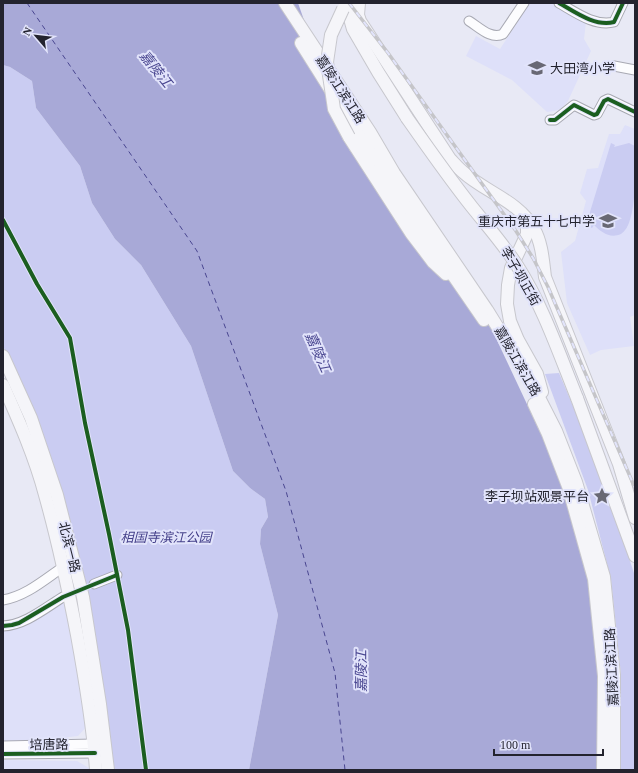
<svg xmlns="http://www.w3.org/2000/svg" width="638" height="773" font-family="'Times New Roman','Noto Sans SC',serif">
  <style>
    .built { fill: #dee0f9 }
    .green { fill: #caccf2 }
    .water { fill: #a8a9d7 }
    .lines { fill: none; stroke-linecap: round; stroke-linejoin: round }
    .ferry { stroke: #494690; stroke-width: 1; stroke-dasharray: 5 4; stroke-linecap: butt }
    .minor-casing { stroke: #a8a9b3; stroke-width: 11 }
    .major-casing { stroke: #c7c7cd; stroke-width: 14 }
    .minor { stroke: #fcfcfe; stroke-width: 9 }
    .major { stroke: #f5f5f9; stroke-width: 12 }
    .rail-casing { stroke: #c5c5c9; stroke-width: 3.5 }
    .rail { stroke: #e2e4fb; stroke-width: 2; stroke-dasharray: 6; stroke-linecap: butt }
    .major-bridge-casing { stroke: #c7c7cd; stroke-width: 14; stroke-linecap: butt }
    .major-bridge { stroke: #f5f5f9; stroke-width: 12 }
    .cycleway-casing { stroke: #e2e4fb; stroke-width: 6 }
    .cycleway { stroke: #1b5e20; stroke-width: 4 }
    .labels { text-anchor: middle; stroke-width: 4; stroke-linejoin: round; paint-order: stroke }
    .poi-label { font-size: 13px; fill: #23232e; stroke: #e2e4fb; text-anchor: end }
    .street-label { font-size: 13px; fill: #23232e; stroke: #e2e4fb }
    .park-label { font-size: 13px; font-style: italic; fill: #433f89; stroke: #e2e4fb }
    .water-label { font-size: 14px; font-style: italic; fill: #494690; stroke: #e2e4fb }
  </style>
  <rect width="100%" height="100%" fill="#e8e9f5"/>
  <g class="built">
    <path d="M530,3h21l35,19 -2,17 7,12 -23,50 -7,8 -7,2 -7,1 -35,-32 -46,-24 10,-20 24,13z"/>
    <path d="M625,125l10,4v186l-5,2 4,29 -33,4 -11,5 -23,-52 -6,-51 14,-11 11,-40 -6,-8 7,-24 11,-1 11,-34h11z"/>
    <path d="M66,602l21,124 -9,10 -44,5h-31v-111l12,-1 13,-5z"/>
    <path d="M3,760l74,1 12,7v2h-86z"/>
  </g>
  <g class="green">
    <path d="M3,65l7,2 22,14 4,27 44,58 12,37 23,36 26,26 50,81 42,125 17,17 15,11 3,18 -7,12 -1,15 18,71 -29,155h-137l-7,-67 -70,-288 -32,-69z"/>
    <path d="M611,143l4,2 -1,2 15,-4 6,3c0,20 3,78 -14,88 -11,5 -20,-2 -27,-9l-2,3 -6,-3z"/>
    <path d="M559,373l39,92 37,111v194h-14v-95l-10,-96 -23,-89 -43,-116z"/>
  </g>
  <path class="water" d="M3,3h295l52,148 112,115 79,168 46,91 20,245h-358l29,-155 -18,-71 1,-15 7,-12 -3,-18 -15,-11 -17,-17 -42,-125 -50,-81 -26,-26 -23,-36 -12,-37 -44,-58 -4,-27 -22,-14 -7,-2z"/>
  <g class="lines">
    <path class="ferry" d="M27,3l170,248 89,240 49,182 10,97"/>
    <g class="minor-casing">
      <g id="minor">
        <path d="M559,3c16,9 36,24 55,19l9,-19"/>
        <path d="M469,21c10,6 22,19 34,13l21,-31"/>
        <path d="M614,66l21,4"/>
        <path d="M550,120h5l19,-15 20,10 3,-1 7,-13 4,-2 27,13"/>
        <path d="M94,584l23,-9"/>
        <path d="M3,600c23,-4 41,-20 60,-33"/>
        <path d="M3,626c22,-1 42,-18 60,-29"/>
        <path d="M3,746l91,-2"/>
        <path d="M3,754l92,-1"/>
      </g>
    </g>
    <g class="major-casing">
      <g id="major">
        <path d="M285,3l85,129 24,41 93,137 42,68 27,53 20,51 28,95 10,98v95"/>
        <path d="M351,3l-2,12 4,14 25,43 29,46"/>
        <path d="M359,3l-1,12 2,6 90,138c4,4 8,9 13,13 22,20 56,29 71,57 8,14 9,32 11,48l74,187 16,54"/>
        <path d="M301,43l85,135 98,142"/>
        <path d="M349,137l62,96 22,29 13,12"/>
        <path d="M525,218l2,5v11l-16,34 -3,17 -1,19 3,17 8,19 19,34 5,18"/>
        <path d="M3,356l28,62 26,77 26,102 17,107 8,66"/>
        <path d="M3,385c16,36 32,72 42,110 13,46 23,93 32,140 8,44 16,90 19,135"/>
        <path d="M577,398l58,158"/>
        <path d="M534,404l14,30 20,52 26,93 10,97 -1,94"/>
      </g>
    </g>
    <use href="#minor" class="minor"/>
    <use href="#major" class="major"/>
    <g class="rail-casing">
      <path id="rail" d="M349,3l39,50 128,178 17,27 15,29 87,201"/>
    </g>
    <use href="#rail" class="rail"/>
    <g class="major-bridge-casing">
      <g id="major-bridge">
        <path d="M343,9l-12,26 -4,27 7,47 15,28"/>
        <path d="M407,118c21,30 42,60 65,89 16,20 33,39 46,60 25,39 42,89 59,131"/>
      </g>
    </g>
    <use href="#major-bridge" class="major-bridge"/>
    <g class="cycleway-casing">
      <g id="cycleway">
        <path d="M559,3c16,9 36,24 55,19l9,-19"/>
        <path d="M550,120h5l19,-15 20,10 3,-1 7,-13 4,-2 27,13"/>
        <path d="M3,220l34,64 33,54 15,85 24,111 19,96 18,140"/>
        <path d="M3,626l9,-1 7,-2 44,-26 54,-22"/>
        <path d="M3,754l92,-1"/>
      </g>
    </g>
    <use href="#cycleway" class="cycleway"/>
  </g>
  <defs>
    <g id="school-bare" transform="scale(1.38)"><path d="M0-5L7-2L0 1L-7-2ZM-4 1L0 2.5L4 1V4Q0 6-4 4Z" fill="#686874" stroke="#e2e4fb" stroke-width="2.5" paint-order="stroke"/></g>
    <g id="sight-bare" transform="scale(1.38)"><path d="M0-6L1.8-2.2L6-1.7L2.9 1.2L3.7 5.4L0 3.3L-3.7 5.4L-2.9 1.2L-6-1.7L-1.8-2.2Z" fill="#686874" stroke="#e2e4fb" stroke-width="2.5" paint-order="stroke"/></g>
  </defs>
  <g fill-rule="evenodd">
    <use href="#school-bare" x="537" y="68"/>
    <use href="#school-bare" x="608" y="221"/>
    <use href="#sight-bare" x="602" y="496"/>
  </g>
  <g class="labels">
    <g class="poi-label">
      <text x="550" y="73" text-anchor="start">大田湾小学</text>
      <text x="595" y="226">重庆市第五十七中学</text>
      <text x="589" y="501">李子坝站观景平台</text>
    </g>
    <g class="street-label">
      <text transform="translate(341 89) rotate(57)" y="5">嘉陵江滨江路</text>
      <text transform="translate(521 276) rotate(60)" y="5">李子坝正街</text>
      <text transform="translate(518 361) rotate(60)" y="5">嘉陵江滨江路</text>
      <text transform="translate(70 547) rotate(76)" y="5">北滨一路</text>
      <text transform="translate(611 667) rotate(-93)" y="5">嘉陵江滨江路</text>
      <text transform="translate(49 744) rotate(-1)" y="5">培唐路</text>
    </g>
    <g class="park-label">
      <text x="166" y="542">相国寺滨江公园</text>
    </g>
    <g class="water-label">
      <text transform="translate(156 69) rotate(51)" y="5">嘉陵江</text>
      <text transform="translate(318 352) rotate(66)" y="5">嘉陵江</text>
      <text transform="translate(361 671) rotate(-90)" y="5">嘉陵江</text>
    </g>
  </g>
  <rect width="638" height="773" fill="none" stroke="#23232e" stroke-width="8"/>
  <g transform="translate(36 36) rotate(298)" stroke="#e2e4fb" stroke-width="3" paint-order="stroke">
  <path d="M0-3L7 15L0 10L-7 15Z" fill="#23232e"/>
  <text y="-6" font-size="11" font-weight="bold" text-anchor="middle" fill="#23232e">N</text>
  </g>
  <path d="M494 749v6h109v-6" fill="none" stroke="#23232e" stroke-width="2"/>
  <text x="500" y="749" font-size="12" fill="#23232e" stroke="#e2e4fb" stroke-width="3" paint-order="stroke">100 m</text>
</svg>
